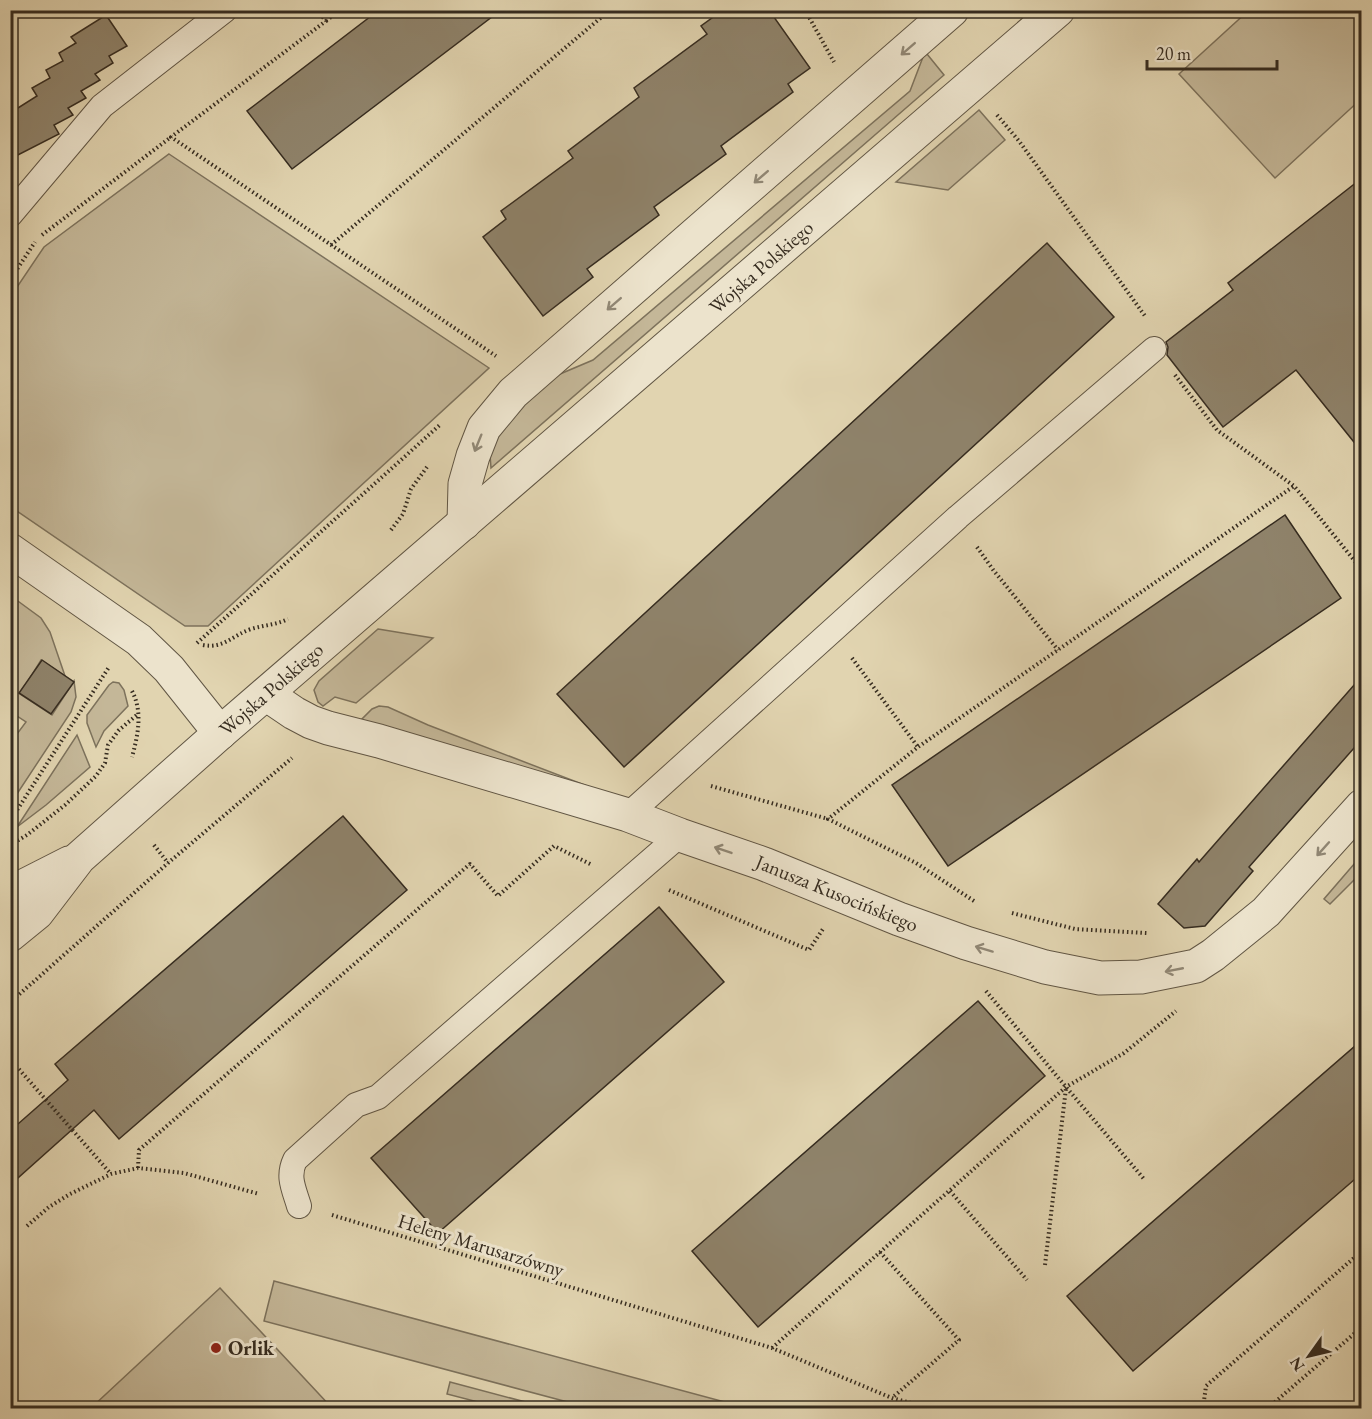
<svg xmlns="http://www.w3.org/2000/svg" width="1372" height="1419" font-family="'EB Garamond',serif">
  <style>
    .green { fill: #c4b798; stroke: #7d725c; stroke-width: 1.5 }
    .building { fill: #8f836b; stroke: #362c20; stroke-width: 1.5 }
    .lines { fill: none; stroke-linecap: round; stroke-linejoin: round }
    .service-casing { stroke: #615644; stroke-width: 26 }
    .minor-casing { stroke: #615644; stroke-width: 35 }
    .tertiary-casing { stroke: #615644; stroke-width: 35 }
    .path { stroke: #362c20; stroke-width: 4; stroke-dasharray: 1.5 3; stroke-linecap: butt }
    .service { stroke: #ece3cc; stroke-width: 24 }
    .minor { stroke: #ece3cc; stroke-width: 33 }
    .tertiary { stroke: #ece3cc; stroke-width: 33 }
    .oneway { stroke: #918876 }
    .poi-dot { fill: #8f2418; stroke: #ece3cc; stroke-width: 2 }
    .labels { text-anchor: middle; stroke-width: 6; stroke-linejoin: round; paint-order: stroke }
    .street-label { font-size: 20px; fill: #362c20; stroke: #ece3cc }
    .poi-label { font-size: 20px; font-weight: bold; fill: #362c20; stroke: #ece3cc; text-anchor: start }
  </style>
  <rect width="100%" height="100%" fill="#e1d4b0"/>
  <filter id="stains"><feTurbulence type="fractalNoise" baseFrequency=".00333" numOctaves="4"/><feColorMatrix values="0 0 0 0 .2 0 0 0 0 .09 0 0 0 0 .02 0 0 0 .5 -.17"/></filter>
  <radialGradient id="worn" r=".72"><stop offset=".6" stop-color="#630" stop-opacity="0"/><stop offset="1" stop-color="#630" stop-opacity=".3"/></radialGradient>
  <g class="green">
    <path d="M1248,11h113v88l-86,79 -96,-104z"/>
    <path d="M927,54l17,21 -453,393 -1,-13 13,-30 50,-48 40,-17 317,-269 13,-34z"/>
    <path d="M979,110l26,30 -57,50 -52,-8z"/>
    <path d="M169,154l320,214 -281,258h-23l-174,-119v-211l33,-49z"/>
    <path d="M11,596l30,22 9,14 15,44 -24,-16 -21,34 32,21 22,-34 2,16 -5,15 -60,91v-61l15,-20 -15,-10v-32l2,-4 -3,-2z"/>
    <path d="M378,629l55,9 -77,65 -21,-6 -12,9 -5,-4 -4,-12 5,-9z"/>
    <path d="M113,682l6,1 5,7 4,16 -24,25 -8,16 -9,-24v-8l22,-30z"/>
    <path d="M379,706l9,1 40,18 180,69 -248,-73 12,-12z"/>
    <path d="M77,735l13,32 -44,38 -29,22z"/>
    <path d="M1361,856v17l-31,31 -6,-5z"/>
    <path d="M274,1281l473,127h-157l-326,-87z"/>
    <path d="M220,1288l112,120h-241z"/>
    <path d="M450,1382l98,26h-47l-54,-14z"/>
  </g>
  <g class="building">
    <path d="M379,10h122l-209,159 -45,-58z"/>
    <path d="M723,10h46l41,58 -22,16 5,8 -72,54 5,8 -72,53 5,8 -72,54 6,8 -50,39 -60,-79 23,-18 -5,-8 72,-53 -5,-7 71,-54 -5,-9 73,-54 -6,-8z"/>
    <path d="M106,15l21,31 -18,10 4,7 -18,11 5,6 -19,11 5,7 -18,10 5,7 -19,10 5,9 -49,25v-46l27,-17 -5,-8 18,-10 -4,-8 17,-9 -4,-8 17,-10 -5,-6z"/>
    <path d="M1362,178v274l-66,-82 -73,57 -56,-72 1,-8 -2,-5 67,-52 -5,-7z"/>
    <path d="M1047,243l67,74 -490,450 -67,-73z"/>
    <path d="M1285,515l56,83 -393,268 -56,-81z"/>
    <path d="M42,660l32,22 -23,32 -32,-21z"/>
    <path d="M1362,676v63l-113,128 4,4 -48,55 -21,2 -26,-24 39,-45 2,3z"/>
    <path d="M343,816l64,74 -288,249 -25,-29 -84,75v-54l58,-51 -13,-16z"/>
    <path d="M659,907l65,75 -286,251 -67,-75z"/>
    <path d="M978,1001l67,75 -287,251 -66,-76z"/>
    <path d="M1362,1040v133l-229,198 -66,-75z"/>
  </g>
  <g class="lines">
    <g class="service-casing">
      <g id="service">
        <path d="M10,215l92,-109 123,-96"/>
        <path d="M628,815l330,-298 196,-168"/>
        <path d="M299,1206c-5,-17 -12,-29 -4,-46l61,-55 22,-8 302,-262"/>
      </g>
    </g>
    <g class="minor-casing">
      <g id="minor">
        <path d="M464,523l1,-39 8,-28 11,-28 29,-35 439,-383"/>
        <path d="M10,550l129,90 30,29 51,64"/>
        <path d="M266,694l28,19 17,9 17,6 51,13 249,74 52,20 84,29 135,55 67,24 79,24 55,11 41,-1 55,-11 17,-11 53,-43 96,-106"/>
      </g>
    </g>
    <g class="tertiary-casing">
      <g id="tertiary">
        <path d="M10,893l59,-30"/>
        <path d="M10,935l27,-22 42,-55 141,-125 838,-723"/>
      </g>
    </g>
    <g class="path">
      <path d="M317,10l9,11 -155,116 325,219"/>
      <path d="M805,10l29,52"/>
      <path d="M326,21l14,-11"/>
      <path d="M997,115l22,26 126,175"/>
      <path d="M42,235l129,-98"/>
      <path d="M331,245l279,-235"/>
      <path d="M10,280l25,-38"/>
      <path d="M1175,375l42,55 77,56 68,84"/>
      <path d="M391,530l12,-16 8,-25 16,-22"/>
      <path d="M977,547l17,24 64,79"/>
      <path d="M197,643l244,-219"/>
      <path d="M203,645c21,4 30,-10 48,-16 13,-4 25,-4 37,-10"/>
      <path d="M852,658l66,89"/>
      <path d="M132,691c11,21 6,44 0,66"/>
      <path d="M711,786l117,33"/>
      <path d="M10,821l99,-154"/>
      <path d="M10,845l17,-10 38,-30 31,-29 9,-13 3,-18 11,-15 19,-16"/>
      <path d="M154,845l14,18"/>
      <path d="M669,890l140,60 14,-21"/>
      <path d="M974,901l-58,-38 -88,-44 90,-72 376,-261"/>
      <path d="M1012,913l63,16 72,4"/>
      <path d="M986,991l80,96 78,92"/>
      <path d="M10,1004l4,-5 154,-136 124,-105"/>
      <path d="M10,1059l101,115"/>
      <path d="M138,1168l1,-18 331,-286 28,32 56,-50 38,19"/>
      <path d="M950,1191l77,89"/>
      <path d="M332,1215l440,133 120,50 38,10"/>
      <path d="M27,1226l22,-19 21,-13 41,-20 27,-6 46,5 75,21"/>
      <path d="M880,1252l79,88 -67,58"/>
      <path d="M1045,1265l21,-177"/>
      <path d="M772,1348l294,-261 58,-34 52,-42"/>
      <path d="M1203,1408l3,-22 156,-135"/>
      <path d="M1268,1408l94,-81"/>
    </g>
    <use href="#service" class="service"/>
    <use href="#minor" class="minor"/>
    <use href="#tertiary" class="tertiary"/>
  </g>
  <defs><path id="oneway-shaft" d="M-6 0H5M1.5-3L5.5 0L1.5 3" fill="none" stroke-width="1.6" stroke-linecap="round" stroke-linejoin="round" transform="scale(1.5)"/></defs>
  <g class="oneway">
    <use href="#oneway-shaft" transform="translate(908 49) rotate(139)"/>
    <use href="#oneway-shaft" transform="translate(761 177) rotate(139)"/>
    <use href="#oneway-shaft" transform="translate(614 304) rotate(139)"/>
    <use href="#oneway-shaft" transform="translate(478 443) rotate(112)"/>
    <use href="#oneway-shaft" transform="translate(1323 849) rotate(132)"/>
    <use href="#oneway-shaft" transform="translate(723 850) rotate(-161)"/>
    <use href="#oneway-shaft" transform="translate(984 949) rotate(-163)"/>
    <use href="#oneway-shaft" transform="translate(1174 970) rotate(169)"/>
  </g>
  <circle class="poi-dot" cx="216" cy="1348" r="6"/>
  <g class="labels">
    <g class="street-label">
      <text transform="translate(761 267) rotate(-41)" y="7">Wojska Polskiego</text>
      <text transform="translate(271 689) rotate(-41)" y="7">Wojska Polskiego</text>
      <text transform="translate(837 893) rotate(22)" y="7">Janusza Kusocińskiego</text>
      <text transform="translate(481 1245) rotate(17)" y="7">Heleny Marusarzówny</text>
    </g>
    <g class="poi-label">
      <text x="228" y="1355">Orlik</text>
    </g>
  </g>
  <rect width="1372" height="1419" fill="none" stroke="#e1d4b0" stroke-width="36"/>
  <rect x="12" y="12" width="1348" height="1395" fill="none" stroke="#362c20" stroke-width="3"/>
  <rect x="18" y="18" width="1336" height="1383" fill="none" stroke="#362c20" stroke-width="1.5"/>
  <g transform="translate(1309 1356) rotate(236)" stroke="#ece3cc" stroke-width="4.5" paint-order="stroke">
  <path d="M0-4.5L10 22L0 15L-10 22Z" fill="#362c20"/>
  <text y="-9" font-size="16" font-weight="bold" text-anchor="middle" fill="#362c20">N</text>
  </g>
  <path d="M1147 60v9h130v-9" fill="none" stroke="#362c20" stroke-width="3"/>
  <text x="1156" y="60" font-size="18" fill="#362c20" stroke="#ece3cc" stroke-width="4.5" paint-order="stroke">20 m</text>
  <rect width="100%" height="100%" filter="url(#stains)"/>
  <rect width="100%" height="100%" fill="url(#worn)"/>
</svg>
